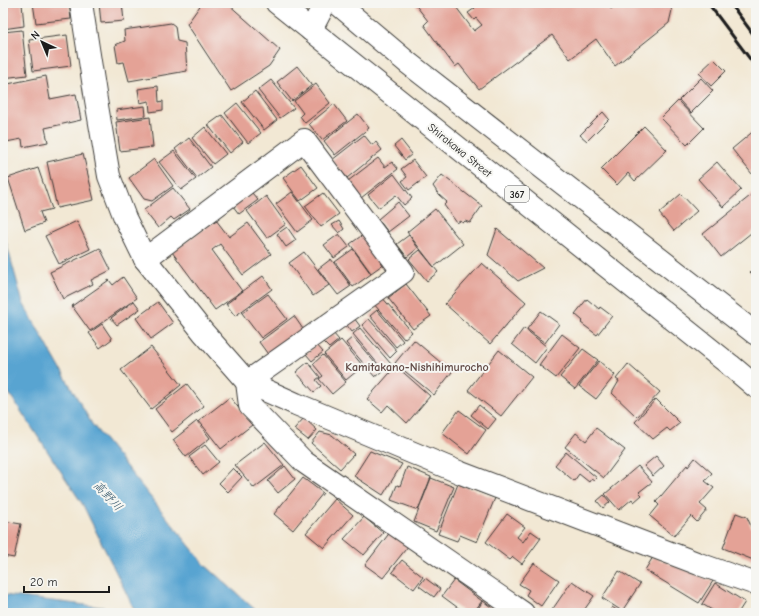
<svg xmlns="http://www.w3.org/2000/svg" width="759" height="616" font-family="'Comic Neue','Klee One',sans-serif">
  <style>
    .water { fill: #59a4d1; stroke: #3a6076 }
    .building { fill: #e4a296 }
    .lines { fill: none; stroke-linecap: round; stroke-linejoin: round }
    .minor-casing { stroke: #3c3b38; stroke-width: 24 }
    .highway-casing { stroke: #3c3b38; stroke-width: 24 }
    .minor { stroke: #fff; stroke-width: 22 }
    .highway { stroke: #fff; stroke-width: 22 }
    .rail { stroke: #1c1c1c; stroke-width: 3 }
    .labels { text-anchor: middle; stroke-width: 4; stroke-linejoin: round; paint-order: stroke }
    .shield { fill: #f6f6f2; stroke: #5d5d5c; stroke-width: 1 }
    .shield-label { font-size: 10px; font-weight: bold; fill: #1c1c1c }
    .street-label { font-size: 11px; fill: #1c1c1c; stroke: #f6f6f2 }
    .neighbourhood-label { font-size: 12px; font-weight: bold; fill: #624b47; stroke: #f6f6f2 }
    .water-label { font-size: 12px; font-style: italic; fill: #37596d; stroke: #f6f6f2 }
  </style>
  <rect width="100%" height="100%" fill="#f6f6f2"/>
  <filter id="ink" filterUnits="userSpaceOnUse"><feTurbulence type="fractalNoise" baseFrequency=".025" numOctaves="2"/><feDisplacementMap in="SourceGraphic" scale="8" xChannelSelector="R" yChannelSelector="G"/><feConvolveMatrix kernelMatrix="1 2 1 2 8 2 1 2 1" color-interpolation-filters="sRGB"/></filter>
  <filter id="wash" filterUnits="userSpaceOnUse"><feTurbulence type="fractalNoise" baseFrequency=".012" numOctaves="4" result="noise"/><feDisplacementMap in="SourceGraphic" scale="16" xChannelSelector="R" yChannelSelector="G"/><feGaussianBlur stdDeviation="0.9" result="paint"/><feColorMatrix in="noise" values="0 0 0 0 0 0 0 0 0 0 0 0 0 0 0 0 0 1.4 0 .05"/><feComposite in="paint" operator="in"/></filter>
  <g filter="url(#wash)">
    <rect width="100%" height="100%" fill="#f2e8d4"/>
    <path class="water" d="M3,231l20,72 69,121 113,141 54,48h-256v-18l132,16 -52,-106 -80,-121z"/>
    <g id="blocks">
      <g class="building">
        <path d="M3,3h19l2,23 -21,3z"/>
        <path d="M33,3h36l2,16 -35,4z"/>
        <path d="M99,3h23l2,18 -23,2z"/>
        <path d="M202,3h25l53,47 -11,16 -38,25 -44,-67z"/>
        <path d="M414,3h39l21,28 8,-6 -6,-7 -2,2 -6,-7 7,-5 -4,-5h107l2,2 3,-2h23l5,6 7,-6h49l5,7 -3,13 -54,43 -19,-27 -26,20 -18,-24 -73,54 -20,-25 -4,3 -31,-42 4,-4z"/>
        <path d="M171,23l4,3 2,15 8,2 2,28 -58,10 -5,-19 -6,1 -3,-18 10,-4 -1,-11z"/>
        <path d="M22,30l5,45 -24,3v-46z"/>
        <path d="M67,35l4,31 -38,5 -4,-31z"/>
        <path d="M714,59l12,12 -15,15 -12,-13z"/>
        <path d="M297,66l15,19 -20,16 -15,-19z"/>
        <path d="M46,76l4,23 26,-5 5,26 -36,8 3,14 -25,5 -1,-8 -16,3 -3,-13v-44z"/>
        <path d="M701,78l12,13 -22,22 -12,-13z"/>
        <path d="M271,80l23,28 -14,10 -22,-28z"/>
        <path d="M316,84l14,19 -25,20 -5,-7 3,-3 -9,-12z"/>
        <path d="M158,86l1,16 4,-1v9l-13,2 -1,-11 -9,2 -2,-14z"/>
        <path d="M255,91l22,29 -13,10 -22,-28z"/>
        <path d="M678,101l26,27 -17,17 -26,-27z"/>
        <path d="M237,103l24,30 -13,10 -23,-30z"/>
        <path d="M334,104l13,17 -25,19 -13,-16z"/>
        <path d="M145,106l1,10 -29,4 -1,-10z"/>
        <path d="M603,112l6,7 -22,22 -7,-6z"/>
        <path d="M358,114l11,14 -34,27 -11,-14z"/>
        <path d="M222,115l21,27 -13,11 -22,-28z"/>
        <path d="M150,117l3,30 -33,4 -4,-29z"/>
        <path d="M644,126l23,24 -32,31 -7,-8 -11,12 -16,-16z"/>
        <path d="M205,127l21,27 -13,10 -21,-26z"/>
        <path d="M756,129v50l-24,-30z"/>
        <path d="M364,135l8,10 4,-3 6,8 -35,28 -15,-18z"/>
        <path d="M189,138l22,29 -14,11 -22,-29z"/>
        <path d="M401,140l11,14 -7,6 -11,-14z"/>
        <path d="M174,151l22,28 -15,11 -22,-28z"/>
        <path d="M83,154l11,46 -37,8 -10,-46z"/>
        <path d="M378,158l7,9 7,-5 6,7 -37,29 -13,-17z"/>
        <path d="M154,159l19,27 -21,15 -8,-2 -15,-21z"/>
        <path d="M413,160l13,17 -17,13 -7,-9 5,-4 -6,-8z"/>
        <path d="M717,162l24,28 -18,17 -25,-28z"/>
        <path d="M301,165l17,23 -18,13 -17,-23z"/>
        <path d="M38,168l14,41 -12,3 4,11 -19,7 -17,-52z"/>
        <path d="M394,174l18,24 -8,7 -8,-10 -17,13 -11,-13z"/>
        <path d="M442,175l40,31 -12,17 -5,-2 -2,2 -3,-2 -3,2 -13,-18 3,-3 -8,-7 -6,-9z"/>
        <path d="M173,188l17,21 -16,11 -3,-3 -13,11 -14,-18z"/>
        <path d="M292,192l21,28 -16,12 -21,-28z"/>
        <path d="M755,192l1,2v35l-35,28 -18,-23z"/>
        <path d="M252,193l6,7 -19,14 -6,-8z"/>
        <path d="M323,193l16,21 -18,13 -16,-21z"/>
        <path d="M681,194l16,17 -23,20 -15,-18z"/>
        <path d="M266,196l20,28 -19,14 -20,-27z"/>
        <path d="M398,202l11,14 -21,16 -10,-13z"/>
        <path d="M435,209l28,35 -29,23 -27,-35z"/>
        <path d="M216,220l13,17 19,-14 23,31 -28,21 -23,-31 -8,6 30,41 -27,19 -43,-58z"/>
        <path d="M77,221l13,28 -31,15 -14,-28z"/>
        <path d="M339,221l5,8 -5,4 -7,-8z"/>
        <path d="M287,227l9,13 -10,7 -9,-13z"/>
        <path d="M497,229l46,39 -25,13 -30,-26z"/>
        <path d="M339,234l10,13 -15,11 -10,-13z"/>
        <path d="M364,234l21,29 -14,10 -21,-29z"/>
        <path d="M409,235l9,13 -11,9 -10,-13z"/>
        <path d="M100,248l11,22 -20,10 2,4 -30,15 -13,-27z"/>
        <path d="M353,249l18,25 -18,13 -18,-25z"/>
        <path d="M420,250l18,22 -11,9 -18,-22z"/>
        <path d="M304,252l25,33 -16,11 -24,-33z"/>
        <path d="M331,259l20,27 -13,9 -20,-26z"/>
        <path d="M482,263l44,39 -36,42 -45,-40z"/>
        <path d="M756,268v11l-6,-7z"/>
        <path d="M263,276l9,13 -37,27 -9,-12z"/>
        <path d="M123,277l14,21 -47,33 -18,-25 37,-26 4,5z"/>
        <path d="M406,284l25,32 -18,13 -25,-31z"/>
        <path d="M268,294l19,25 -26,19 -19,-25z"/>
        <path d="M381,296l31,36 -8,7 -31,-36z"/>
        <path d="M587,299l12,10 1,-2 12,9 -15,19 -16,-12 2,-2 -8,-7z"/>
        <path d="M134,301l6,8 -23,16 -6,-7z"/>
        <path d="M158,302l15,21 -22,16 -15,-21z"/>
        <path d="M377,310l26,31 -7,6 -26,-31z"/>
        <path d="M541,311l18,13 -14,19 -18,-14z"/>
        <path d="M294,316l11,16 -35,25 -11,-15z"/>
        <path d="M354,318l6,8 -8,6 -6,-8z"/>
        <path d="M369,319l28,32 -7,7 -28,-33z"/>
        <path d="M102,324l10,15 -12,9 -11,-15z"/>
        <path d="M360,328l31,36 -8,6 -30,-36z"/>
        <path d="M524,328l23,19 -12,16 -23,-19z"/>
        <path d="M333,333l6,7 -10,8 -6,-6z"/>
        <path d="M562,334l18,14 -24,30 -17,-13z"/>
        <path d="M353,337l29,34 -7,6 -29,-34z"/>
        <path d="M341,340l22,26 -17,14 -22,-26z"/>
        <path d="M414,340l38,32 -18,23 -39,-32z"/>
        <path d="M316,344l7,8 -11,9 -6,-7z"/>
        <path d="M151,347l30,38 -30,24 -30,-39z"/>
        <path d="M583,349l15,11 -23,29 -15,-12z"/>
        <path d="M499,350l33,27 -31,39 -33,-26z"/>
        <path d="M323,355l23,27 -14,12 -13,-15 4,-3 -10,-12z"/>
        <path d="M599,361l16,14 -19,24 -17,-13z"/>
        <path d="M308,362l12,15 -4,3 5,6 -7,6 -18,-20z"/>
        <path d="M628,364l32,28 -23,25 -25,-24 7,-12 -3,-2z"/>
        <path d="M396,366l34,30 -23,27 -19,-18 -6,7 -15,-13z"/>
        <path d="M187,384l17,22 -32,26 -17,-23z"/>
        <path d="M230,397l22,28 -31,24 -22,-28z"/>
        <path d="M656,399l24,24 -10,8 -3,-3 -14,11 -18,-17z"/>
        <path d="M479,405l17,14 -8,10 -17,-14z"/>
        <path d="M459,410l27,20 -17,24 -27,-21z"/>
        <path d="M304,418l13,12 -9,10 -14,-11z"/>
        <path d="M197,421l13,17 -24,19 -13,-17z"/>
        <path d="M596,428l29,22 -21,28 -39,-31 11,-14 10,8z"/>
        <path d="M320,432l12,3 22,19 -14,15 -29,-26z"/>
        <path d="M265,442l19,23 -30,23 -19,-23z"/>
        <path d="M205,445l14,17 -16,13 -14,-18z"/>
        <path d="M370,451l32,13 -19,31 -29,-19z"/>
        <path d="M566,452l31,26 -3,3 -3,-2 -2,3 -10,-8 -5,7 -19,-16z"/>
        <path d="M656,456l8,10 -11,10 -9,-10z"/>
        <path d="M695,458l17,15 -7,8 9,7 -14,16 7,6 -10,12 -6,-6 -17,20 -24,-20 9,-11 -3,-3 31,-37 1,2z"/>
        <path d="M285,466l10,13 -17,14 -10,-12z"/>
        <path d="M638,466l14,16 -13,10 3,3 -8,7 -2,-3 -13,11 -14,-16z"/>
        <path d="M407,467l24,10 -13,33 -27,-10 6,-15 3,1z"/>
        <path d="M233,468l9,9 -14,15 -9,-9z"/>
        <path d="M303,478l20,15 -30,37 -19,-16z"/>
        <path d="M431,478l23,9 -18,44 -22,-9z"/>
        <path d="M458,484l37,14 -18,44 -17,-7 -3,6 -19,-7z"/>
        <path d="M604,495l6,7 -7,6 -6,-7z"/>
        <path d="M335,499l18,16 -29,33 -18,-15z"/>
        <path d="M736,513l11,4 9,21v23l-33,-13z"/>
        <path d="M507,514l18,13 -8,10 6,5 8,-11 10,7 -19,26 -9,-7 -3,3 -24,-18z"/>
        <path d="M364,517l19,16 -19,22 -20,-16z"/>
        <path d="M3,521l18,3 -7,34 -11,-2z"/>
        <path d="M391,531l18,14 -26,33 -18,-13z"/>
        <path d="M653,557l60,24 -14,22 -54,-33z"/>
        <path d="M402,560l21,17 -9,12 -22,-17z"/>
        <path d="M534,563l25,17 -18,26 -15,-11 3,-5 -10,-6z"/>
        <path d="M619,571l21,13 -18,27 -20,-13z"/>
        <path d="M425,578l15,11 -6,8 -15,-11z"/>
        <path d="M454,580l28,21 -9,12h-8l-23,-17z"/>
        <path d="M572,581l22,15 -12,17h-25l-5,-3z"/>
        <path d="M715,583l30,19 -7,11h-21l-15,-9z"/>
        <path d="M483,601l16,12h-24z"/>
        <path d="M612,607l9,6h-12z"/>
      </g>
    </g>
  </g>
  <g filter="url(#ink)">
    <use href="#blocks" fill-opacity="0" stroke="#3c3b38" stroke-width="1"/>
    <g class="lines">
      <g class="minor-casing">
        <g id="minor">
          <path d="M81,3l15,97 13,76 16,42 20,41 58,73 44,50 49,22 165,69 238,91 57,20"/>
          <path d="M311,30l14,-27"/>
          <path d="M145,259l159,-119 99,132 -156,110 3,24 54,56 219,151"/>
        </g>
      </g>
      <g class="highway-casing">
        <g id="highway">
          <path d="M277,3l453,362 26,22"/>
          <path d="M337,3l71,60 348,271"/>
        </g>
      </g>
      <use href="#minor" class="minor"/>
      <use href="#highway" class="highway"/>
      <g class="rail">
        <path d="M708,3l48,64"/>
        <path d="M730,3l26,35"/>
      </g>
    </g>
  </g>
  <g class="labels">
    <rect class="shield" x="505" y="186" width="24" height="16" rx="3"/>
    <g class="shield-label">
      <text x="517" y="198">367</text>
    </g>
    <g class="street-label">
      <text transform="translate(460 150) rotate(39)" y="4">Shirakawa Street</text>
    </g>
    <g class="neighbourhood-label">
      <text x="417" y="371">Kamitakano-Nishihimurocho</text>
    </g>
    <g class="water-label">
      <text transform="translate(108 496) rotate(47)" y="4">高野川</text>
    </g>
  </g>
  <rect width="759" height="616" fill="none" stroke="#f6f6f2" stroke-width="16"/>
  <g transform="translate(42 42) rotate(316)" stroke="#f6f6f2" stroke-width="3" paint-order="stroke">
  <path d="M0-3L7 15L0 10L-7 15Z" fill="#1c1c1c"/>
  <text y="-6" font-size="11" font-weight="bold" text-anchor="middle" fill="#1c1c1c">N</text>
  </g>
  <path d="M24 586v6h85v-6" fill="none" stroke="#1c1c1c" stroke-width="2"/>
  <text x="30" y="586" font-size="12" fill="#1c1c1c" stroke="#f6f6f2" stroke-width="3" paint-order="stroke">20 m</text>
</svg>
